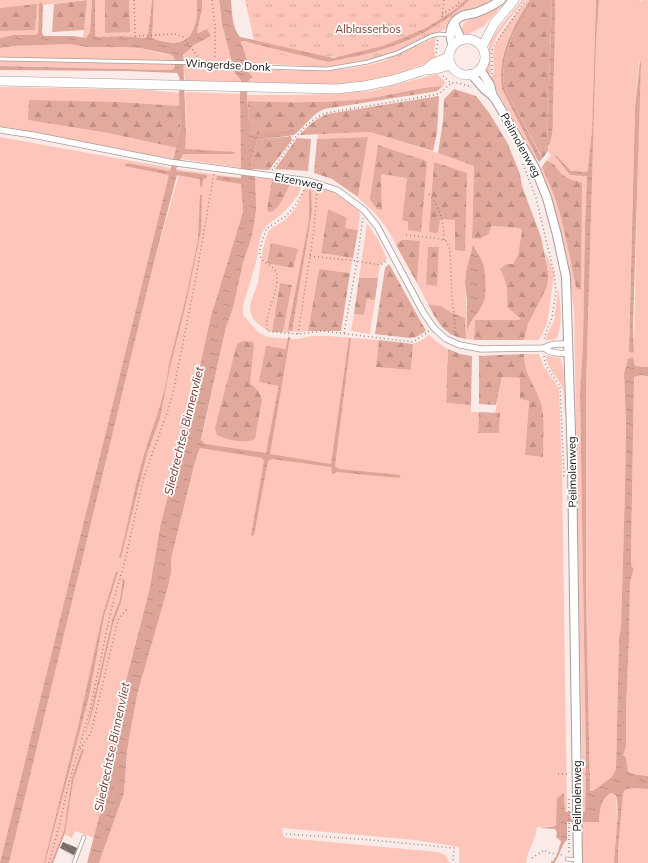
<svg xmlns="http://www.w3.org/2000/svg" width="648" height="863" font-family="Mulish,sans-serif">
  <style>
    .green { fill: #fec6ba; fill-rule: evenodd }
    .forest { fill: url(#forest-firs) }
    .park { fill: url(#park-tufts) }
    .water { fill: url(#water-ripples) }
    .building { fill: url(#building-back-hatch); filter: url(#shadow) }
    .lines { fill: none; stroke-linecap: round; stroke-linejoin: round }
    .lane-casing { stroke: #a99b97; stroke-width: 4.5 }
    .street-casing { stroke: #a99b97; stroke-width: 7 }
    .secondary-casing { stroke: #a99b97; stroke-width: 10 }
    .primary-casing { stroke: #a99b97; stroke-width: 10 }
    .path { stroke: #948987; stroke-width: 1.5; stroke-dasharray: 1 3; stroke-linecap: butt }
    .lane { stroke: #fff; stroke-width: 3 }
    .street { stroke: #fff; stroke-width: 5.5 }
    .secondary { stroke: #fff; stroke-width: 8 }
    .primary { stroke: #fff; stroke-width: 9 }
    .labels { text-anchor: middle; stroke-width: 3.5; stroke-linejoin: round; paint-order: stroke }
    .park-label { font-size: 11px; fill: #803a2c; stroke: #fff }
    .street-label { font-size: 11px; fill: #15100f; stroke: #fff }
    .water-label { font-size: 12px; font-style: italic; fill: #793427; stroke: #fff }
  </style>
  <defs>
    <pattern id="forest-firs" width="22" height="20" patternUnits="userSpaceOnUse"><rect width="22" height="20" fill="#e2a99d"/><path d="M5 1l3.5 6h-7zM16 11l3.5 6h-7z" fill="#c19086"/></pattern>
    <pattern id="park-tufts" width="24" height="20" patternUnits="userSpaceOnUse"><rect width="24" height="20" fill="#fec6ba"/><path d="M3 7l-1-3M5 7V3M7 7l1-3M15 17l-1-3M17 17v-4M19 17l1-3" fill="none" stroke="#d9a99f"/></pattern>
    <pattern id="water-ripples" width="26" height="14" patternUnits="userSpaceOnUse"><rect width="26" height="14" fill="#dda498"/><path d="M2 4q2-2 4 0t4 0M15 11q2-2 4 0t4 0" fill="none" stroke="#bd8c82"/></pattern>
    <pattern id="building-back-hatch" width="6" height="6" patternUnits="userSpaceOnUse"><rect width="6" height="6" fill="#7e716e"/><path d="M-1 5l2 2M0 0l6 6M5-1l2 2" fill="none" stroke="#665b59"/></pattern>
    <filter id="shadow"><feDropShadow dx="4" dy="2.5" stdDeviation="1" flood-color="#0004"/></filter>
  </defs>
  <rect width="100%" height="100%" fill="#faebe8"/>
  <g class="green">
    <path d="M0,0h84l-41,5 -1,-2 -3,1 -1,29 -3,2h-22l-13,3z"/>
    <path d="M87,0h5l-2,32 -4,6h-3z"/>
    <path d="M95,0h57l-4,36 -5,2 -21,-2 -23,1 -4,-1z"/>
    <path d="M154,0h43c1,17 -1,44 -25,42 -6,0 -13,-2 -19,-3l-1,-1z"/>
    <path d="M202,0h17c1,28 12,54 22,79l-1,4 -55,-1c0,-8 -3,-15 -3,-23 1,-9 21,-19 29,-23l-4,-7 -9,4 -1,-1 5,-23z"/>
    <path d="M469,0h27l-105,53 -24,8 -28,5 -17,1 -50,-3h-26c1,-8 -6,-15 -4,-23l86,21 7,-1z"/>
    <path d="M504,0h3l-23,26 -17,9 -4,-2c-2,-3 -1,-8 2,-11 4,-3 11,-4 15,-6 9,-3 18,-9 24,-16z"/>
    <path d="M522,0h3c-10,13 -28,32 -33,47 -2,9 -1,17 -1,26l-3,2 -2,-8 4,-25 8,-13z"/>
    <path d="M527,0h3c-19,28 -33,54 -28,89l37,72 -5,-3 -44,-80 4,-4c0,-10 -2,-20 1,-28 6,-16 22,-33 32,-46z"/>
    <path d="M555,0h41l-4,130 -4,39 -1,3 -16,-1 -15,-16 -1,1 15,19h17l-2,49 -2,119 -3,49 6,371 -1,49h-2l-9,-501 -7,-53 -13,-47 -15,-42 3,-2 7,14 18,56 14,-55c-7,-1 -13,-3 -18,-7 -6,-4 -8,-14 -17,-14l5,-6 -3,-4 4,-22z"/>
    <path d="M599,0h40l2,2 2,-2h5v367l-13,-1 -2,-8 -5,1 -4,14 2,51 -1,64 -4,139 -2,12 -3,130 -4,8 -19,15 -3,-1v-2l-4,-196v-204l10,-345zM639,61h1l1,2 -3,86 -4,202 -2,2 -3,-1 6,-244z"/>
    <path d="M436,37l-2,13 2,8c-30,15 -65,25 -98,27 -30,2 -60,-1 -90,-2l1,-3 3,-1 -6,-10c44,1 88,5 131,-6 21,-6 40,-17 59,-26z"/>
    <path d="M70,44l17,3h34l19,1 23,6 9,1 3,4v8l-3,3h-11l-161,-4v-18l14,-2z"/>
    <path d="M437,74l9,9 -3,3c-27,1 -53,9 -79,13 -39,4 -77,4 -116,2l-1,-6h58l66,-4z"/>
    <path d="M0,87l149,3 30,3 1,13 -61,-4 -90,18 79,13 69,15 -4,11 -44,-7 -76,-16 -53,-9z"/>
    <path d="M190,92l50,2 1,74 -60,-9c8,-21 5,-44 4,-66z"/>
    <path d="M370,132l80,25 24,9 -2,72 19,-12 29,2 2,2 -4,25 -5,9h-7l-6,5c7,13 8,23 7,38l14,12 -3,1h-43l-1,20 -8,-1 -1,-21 -13,-5 -11,-7 -13,-2 -11,-21 3,-41 -15,-2 -9,5c-10,-20 -20,-33 -38,-47l10,-61 -50,2v-5zM378,145l49,16 -18,63 -3,-3 -4,-1 5,-42 -26,-4 1,35zM467,173l-12,77v-30l-15,-1zM473,245l4,5 1,7 6,46 -15,22 -2,5c0,-16 -1,-32 -2,-48 0,-11 5,-26 8,-37zM429,247l10,1 -3,38 -10,-1z"/>
    <path d="M0,137l171,31 -171,695z"/>
    <path d="M176,169l65,9 2,34 -32,104 -15,68 -2,23 -15,46 -19,74 -10,60 -20,77 -25,131 -11,43 -19,-7 -3,7 -8,-4 -11,29h-44l144,-597 25,-88z"/>
    <path d="M255,178l17,1 -5,31 13,-7 11,-22 11,2 -3,11 -7,9 -11,12 -14,10 -5,8 -3,10 -2,15 -7,25 -7,23v9l15,17 10,5 9,1 20,1 15,-3h17l50,4 -3,27 35,3 2,-26 9,-4 7,-5 8,7 11,7 -2,54 25,2v7h8l-1,21 22,-20h-5l7,-36 18,1v21l9,2 -4,54 18,1c0,-16 2,-34 -1,-49 -5,-21 -18,-30 -18,-53h15l4,11 16,23 3,81 5,343 -2,1 -1,-20 -7,5v27l-1,1 -19,1c-1,14 -10,23 -11,36h-67v-16l-45,-7 -132,-12 1,7 3,3 152,14 7,3 5,8h-351l25,-70 3,-42 10,-56 31,-108 3,-14v-14l24,-97 4,-10 27,-125 7,-19 10,-45 9,-27 4,-25zM250,378v5l3,4 -38,41z"/>
    <path d="M306,184l23,6 19,11 11,10 1,4 -2,15 -13,-2 1,-10 -18,-9 -7,44 32,5 -3,15 -31,-4 -11,62 -11,1 -4,-1 -4,2 -6,-1 9,-47 -12,-2 -8,49c-10,-4 -21,-11 -22,-23 0,-9 6,-19 8,-27 2,-11 5,-43 11,-51 4,-5 13,-8 18,-13 10,-9 15,-22 19,-34z"/>
    <path d="M367,223l12,18 8,18 -7,6 -2,13h-19z"/>
    <path d="M545,252l8,17 1,6 -7,49 -8,16h-15l4,-16 19,-37 1,-16z"/>
    <path d="M558,289c3,17 5,33 -1,49l-4,2h-7l1,-6 7,-13z"/>
    <path d="M367,299l8,1 -5,34 -19,-3 3,-17 10,1z"/>
    <path d="M546,355l14,3 3,8 1,7 1,44 -2,-28c-5,-14 -16,-18 -17,-34z"/>
    <path d="M641,375l7,1v400l-15,-2 -5,-2 -2,-15 -3,-2 3,-8v-39l3,-68 1,-59 4,-12 -3,-4v-12l3,-177z"/>
    <path d="M632,788l16,1v74h-66v-41h17c1,-11 1,-23 12,-29l3,1 2,3 2,46 5,-49 2,-4z"/>
  </g>
  <g class="forest">
    <path d="M87,0l-3,30 -32,2 2,-28z"/>
    <path d="M105,0h24l1,32 -25,1z"/>
    <path d="M534,0h18l-5,146 1,1v4l-6,8 -1,-4 -34,-62 -4,-11 1,-17 7,-26z"/>
    <path d="M37,4l-2,26 -35,1v-23z"/>
    <path d="M443,86l-6,5 -5,1 -108,17c-13,6 -19,17 -30,26l-2,-6 -43,7 -1,-35c39,2 77,2 116,-2 26,-3 52,-12 79,-13z"/>
    <path d="M454,89l22,7 14,18 18,30 12,30 2,12 19,51 7,34v8l-1,8 -19,37 -4,16h-50l1,-20h43l3,-1 -14,-12c1,-15 0,-25 -7,-38l6,-5h7l5,-9 4,-25 -2,-2 -29,-2 -2,8 -10,5 -7,-1 2,-72 -36,-13 5,-32 1,-22z"/>
    <path d="M439,96l-2,37 -4,18 -63,-19 -70,3c8,-10 16,-16 27,-21z"/>
    <path d="M29,100l90,2 61,4v21l-3,21 -69,-15 -80,-13z"/>
    <path d="M291,136l1,4 -23,30 -17,-1 -1,-4 6,-25z"/>
    <path d="M368,137l-10,60 -26,-18 -18,-6 3,-34z"/>
    <path d="M297,138l14,1 -3,32 -33,-2z"/>
    <path d="M378,145l49,16 -6,71 -13,-2v-8l-6,-2 5,-42 -26,-4 1,36 -5,-1 -7,-10z"/>
    <path d="M546,161c9,0 11,10 17,14 5,4 12,6 18,7l1,2 -1,106 -5,-2c-8,-41 -15,-83 -34,-121z"/>
    <path d="M434,162l33,11 -2,78 -10,-1v-30l-15,-1 -2,14 -9,-1z"/>
    <path d="M272,179l19,2c-4,8 -12,32 -22,31l-2,-2z"/>
    <path d="M328,209l19,9 -2,10 13,2 -5,28 -32,-5z"/>
    <path d="M402,240h7l11,1 -3,42 -21,-38z"/>
    <path d="M271,243l27,6 -5,19 -26,-5z"/>
    <path d="M428,247h11l-2,39 -11,-1z"/>
    <path d="M389,264l37,67 -10,6 -6,1 -35,-4 10,-66z"/>
    <path d="M319,269l31,4 -9,58h-33z"/>
    <path d="M359,278h19l-3,22 -8,-1 -3,16 -10,-1z"/>
    <path d="M280,283l12,2 -9,47h-11z"/>
    <path d="M428,304l13,2 11,7 13,5 1,21c-22,-3 -29,-18 -38,-35z"/>
    <path d="M379,340l34,4 -2,26 -35,-3z"/>
    <path d="M243,341l10,1 1,5 -4,36 8,8 4,8 -7,40c-10,5 -28,1 -38,-4l-2,-7 22,-84z"/>
    <path d="M266,346l20,3 -7,37 -20,-4z"/>
    <path d="M448,349l12,5 12,2 -1,49 -25,-2z"/>
    <path d="M524,354c0,23 13,32 18,53 3,15 1,34 1,50l-18,-2 4,-54 -9,-2v-21l-18,-1 -6,28 -17,-1v-48z"/>
    <path d="M479,412l21,1 -1,20h-21z"/>
  </g>
  <path class="park" d="M245,0h248l-97,59 -139,-5z"/>
  <g class="water">
    <path d="M92,0h3v36l4,1 23,-1 23,2 3,-2 4,-36h2l-2,38c4,2 10,3 15,4 28,5 31,-21 30,-42h5v9l-5,23 1,1 9,-4 4,7 -17,9 -11,10 3,78 -1,16 49,3 1,2h-52l-7,15 1,2 30,4v3l-4,1 -1,8 -2,-1v-7l-23,-4 -24,91 -144,597h-9l169,-688 -44,-9 2,-3 43,8c4,-15 8,-28 10,-43 1,-11 -1,-23 -1,-34 0,-8 3,-14 -2,-21l-50,-2 -127,-1v-4l161,4h11l3,-3v-8l-3,-4 -32,-7 -19,-1h-34l-17,-3 -56,2 -14,2v-10l13,-3h22l3,-2 1,-29 2,-2 2,3 -1,28 2,3h29l13,2 4,-6z"/>
    <path d="M219,0h12c1,12 1,28 9,37l93,21 50,-12 24,-10 19,-8 18,-11 13,-9 8,-8h4c-32,31 -74,49 -117,57 -9,1 -16,4 -24,5l-85,-21 -2,1 6,18 -1,10 7,7 -4,3 -2,15 3,40 43,-6 1,6 -37,5 -6,25 4,13 1,21v12l-4,25 -9,27 -10,45 -7,19 -25,113 4,4 61,9 22,-116h2l-20,117 61,10 18,-126h2l-16,128 4,3 62,6 -2,3 -62,-6 -5,2 -1,-7 -59,-8 -4,2 -14,74 -3,1 13,-75 -2,-3 -62,-10 -5,14 -24,97v14l-3,14 -31,108 -10,56 -3,42 -25,70h-12l18,-68 14,-87 31,-121 10,-60 19,-74 15,-46 2,-23 15,-68 32,-104 -2,-28 -25,-4 1,-4 24,2 -1,-84 1,-14 -6,-7 -13,-49z"/>
    <path d="M530,0h4l-23,39 -7,26 -1,17 4,11 34,63 1,3 -3,3 -37,-73c-5,-33 10,-62 28,-89z"/>
    <path d="M552,0h3c0,34 -1,68 -2,101 -1,14 2,33 -5,46h-1z"/>
    <path d="M596,0h3l-3,44 -10,345v204l4,196v2h3l19,-14 4,-8 3,-130 2,-12 4,-139 1,-64 -2,-51 4,-14 5,-2 2,9 13,1v9l-7,-1 -7,2 -3,176v12l3,4 -4,13 -1,58 -3,68v39l-3,8 3,2 2,15 5,2 15,2v13l-16,-1 -7,2 -2,4 -5,54v15h-4c1,-13 6,-57 2,-67 -2,-3 -2,-2 -5,-3 -11,6 -11,18 -12,29h-32v18c-5,3 -7,16 -13,23h-3v-2h2l4,-6 4,-14 -5,-4 1,-4 -2,-4 -15,-1 16,-2 1,-28 7,-5 1,19h20l1,-49 -6,-371 3,-49 2,-119 2,-48 -17,-1 -15,-19 1,-1 15,16 16,1 1,-3 4,-39z"/>
    <path d="M640,60l1,3 -8,264 1,25 -2,1 -3,-1 6,-244z"/>
    <path d="M309,190l2,2 1,19 -20,120 -4,-1 21,-110z"/>
    <path d="M200,195h2l-1,36 -16,77 -15,59 -10,51 -13,36 -26,103 -2,1c9,-32 14,-65 23,-96 9,-33 24,-64 27,-98l18,-71 11,-53z"/>
    <path d="M473,245c2,2 9,16 10,19 3,8 4,33 0,40 -5,10 -13,16 -16,27v-30l-2,-19 1,-11z"/>
    <path d="M116,572h2l-14,44 -15,80 -44,167h-1l34,-136 24,-110z"/>
    <path d="M123,578l2,3 -4,21 -8,22 -19,82 -9,30 28,-119 7,-17z"/>
    <path d="M82,749l2,1 -11,31 -8,52 -12,30h-2l13,-32 8,-53z"/>
  </g>
  <path class="building" d="M63,842l14,6 -3,7 -14,-7z"/>
  <g class="lines">
    <g class="lane-casing">
      <g id="lane">
        <path d="M0,59l203,4 28,3 96,3 41,-7 29,-9 34,-17 8,-2 11,1"/>
        <path d="M567,859l10,1"/>
        <path d="M74,863l10,-26"/>
      </g>
    </g>
    <g class="street-casing">
      <g id="street">
        <path d="M0,130l33,5 136,27 140,19 28,9 27,20 13,16 46,86 11,16 12,11 14,6 21,4 63,-1c8,-5 16,-4 25,-4"/>
        <path d="M544,348c8,6 17,6 25,5"/>
      </g>
    </g>
    <g class="secondary-casing">
      <g id="secondary">
        <path d="M454,23l7,17"/>
        <path d="M453,46c-5,-12 -3,-24 9,-30 5,-2 11,-2 16,-4 8,-3 16,-7 23,-12"/>
        <path d="M480,69l10,16 3,12"/>
        <path d="M471,74l13,15 10,8 41,71 12,30 10,37 9,42 6,186 6,400"/>
      </g>
    </g>
    <g class="primary-casing">
      <g id="primary">
        <circle cx="467" cy="57" r="18"/>
        <path d="M482,47l12,-23 20,-24"/>
        <path d="M425,70l9,-7 15,-6"/>
        <path d="M0,81l336,8 28,-3 29,-6 32,-10 11,-1 15,-4"/>
      </g>
    </g>
    <g class="path">
      <path d="M134,0l1,36 40,-2 8,3 15,20"/>
      <path d="M212,0l3,26v33"/>
      <path d="M444,0l-2,16 4,5"/>
      <path d="M442,14l14,-8 5,-6"/>
      <path d="M436,53l2,-14"/>
      <path d="M492,74v-23l3,-7 31,-44"/>
      <path d="M443,76l8,7h8l13,4"/>
      <path d="M523,164l13,34 18,75 2,18 -4,27 -6,14 -2,8"/>
      <path d="M272,170c15,-20 30,-48 54,-57l108,-18 6,-2 11,-10"/>
      <path d="M306,187l-11,19 -9,10 -20,13c-2,8 -8,20 -6,27 3,9 16,8 17,21 1,18 -13,36 -10,54l16,2 15,1 24,-3 91,11 16,-11"/>
      <path d="M429,194c11,14 15,28 15,46"/>
      <path d="M406,235l30,3 10,3 4,8 2,50 3,23 -1,13"/>
      <path d="M310,256l47,5 23,4 8,-5"/>
      <path d="M344,333l13,-72 6,-43"/>
      <path d="M298,334l16,-104 3,-41"/>
      <path d="M544,356l2,10 14,20 4,91"/>
      <path d="M80,749l11,-16 27,-113 9,-11"/>
      <path d="M558,774h11"/>
      <path d="M585,774h6"/>
      <path d="M569,799v56"/>
      <path d="M286,834l86,6 82,8 -1,15"/>
      <path d="M532,858l12,-8 6,3 13,2"/>
      <path d="M49,863l11,-40 8,-37 22,-76 21,-100 14,-49 18,-81 26,-73 5,-19 22,-111 18,-104"/>
    </g>
    <use href="#lane" class="lane"/>
    <use href="#street" class="street"/>
    <use href="#secondary" class="secondary"/>
    <use href="#primary" class="primary"/>
  </g>
  <g class="labels">
    <g class="park-label">
      <text x="368" y="33">Alblasserbos</text>
    </g>
    <g class="street-label">
      <text transform="translate(228 65) rotate(3)" y="4">Wingerdse Donk</text>
      <text transform="translate(521 145) rotate(61)" y="4">Peilmolenweg</text>
      <text transform="translate(299 181) rotate(11)" y="4">Elzenweg</text>
      <text transform="translate(572 472) rotate(-91)" y="4">Peilmolenweg</text>
      <text transform="translate(577 796) rotate(-90)" y="4">Peilmolenweg</text>
    </g>
    <g class="water-label">
      <text transform="translate(184 431) rotate(-76)" y="4">Sliedrechtse Binnenvliet</text>
      <text transform="translate(112 747) rotate(-78)" y="4">Sliedrechtse Binnenvliet</text>
    </g>
  </g>
</svg>
